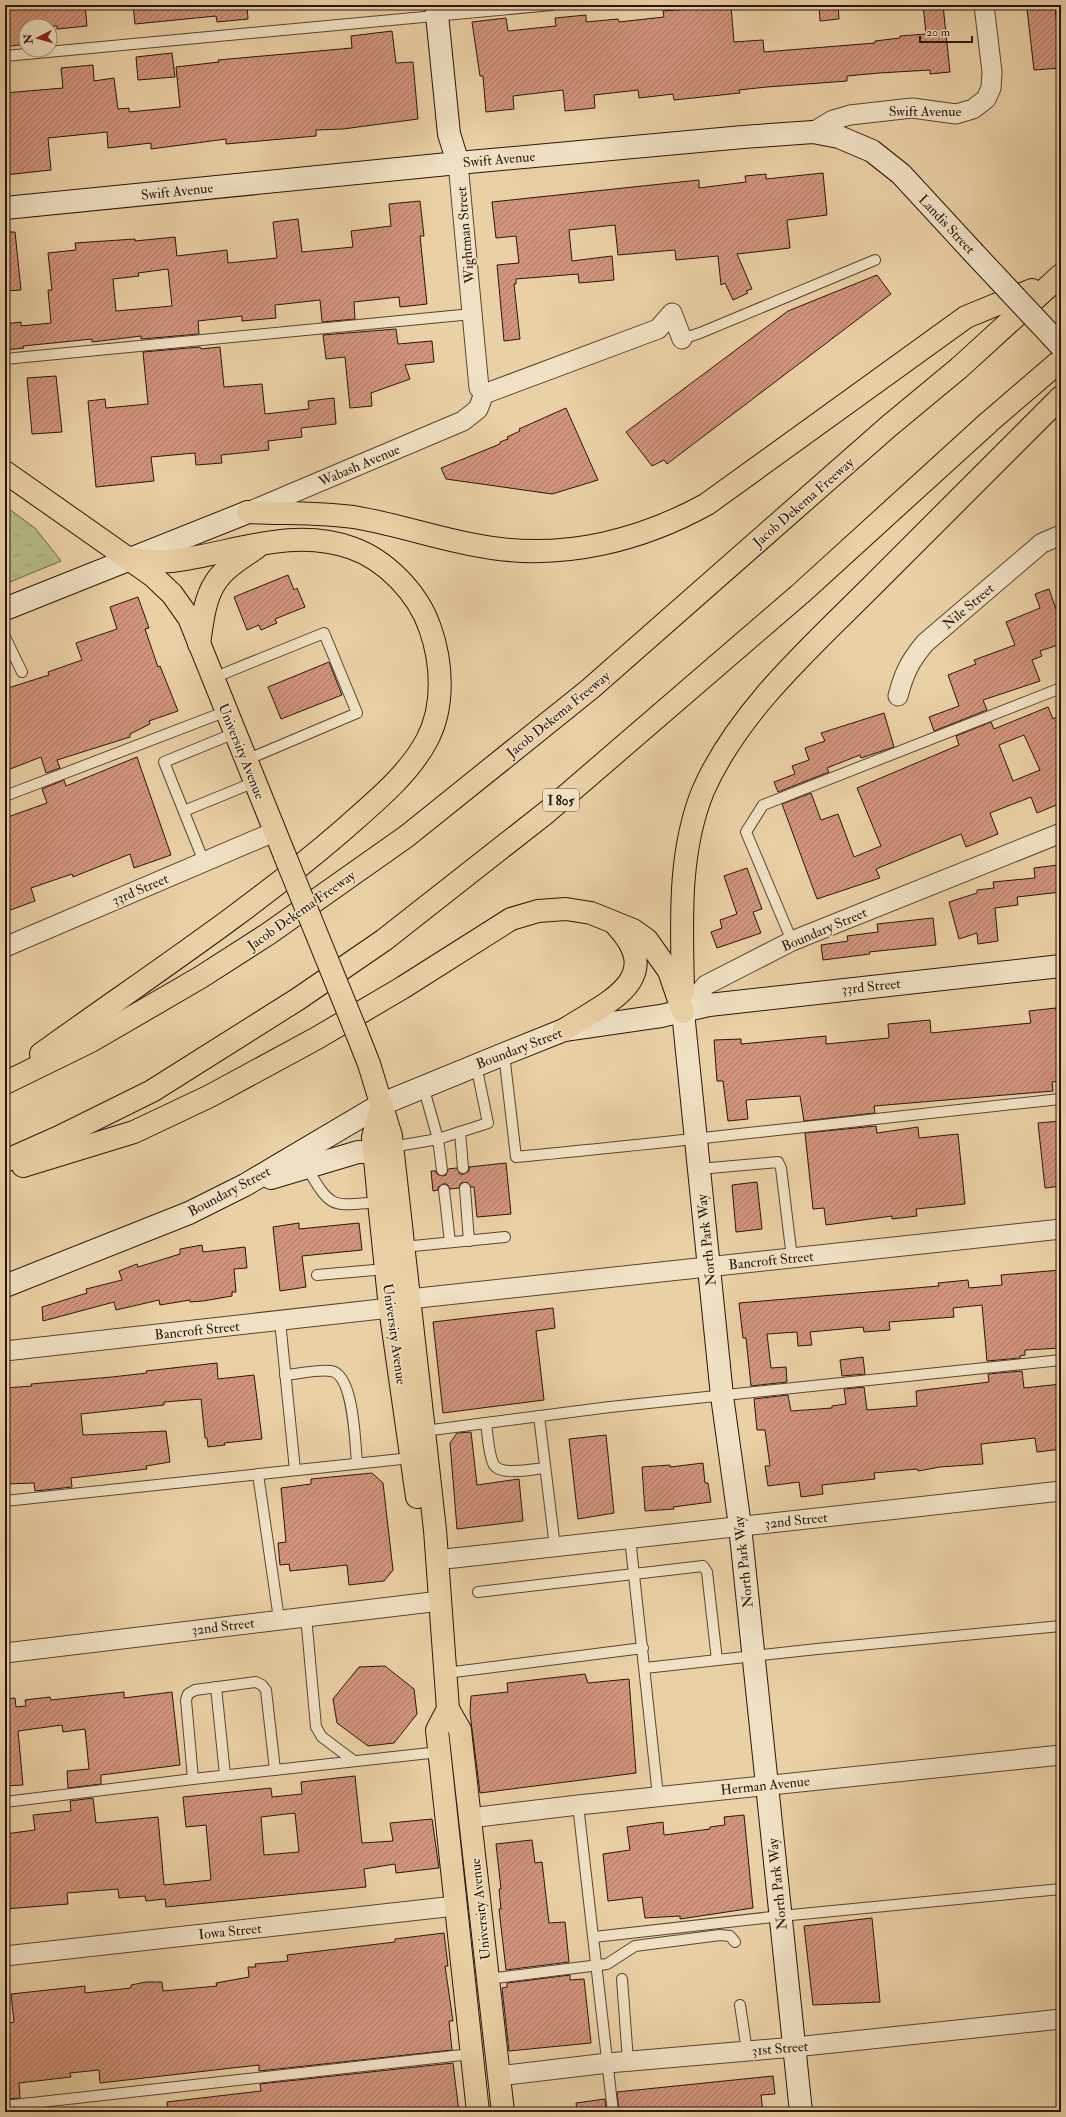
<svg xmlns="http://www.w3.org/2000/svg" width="1066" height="2117" font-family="'IM FELL Double Pica',serif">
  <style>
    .grass { fill: url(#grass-tufts); stroke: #6f684a }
    .building { fill: url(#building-hatch); stroke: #28150e; fill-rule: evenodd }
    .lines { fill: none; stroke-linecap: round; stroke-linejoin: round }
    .lane-casing { stroke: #584434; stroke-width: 12 }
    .street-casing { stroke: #584434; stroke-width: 21 }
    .secondary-casing { stroke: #28150e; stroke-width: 24 }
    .primary-casing { stroke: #28150e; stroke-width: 24 }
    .highway-casing { stroke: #28150e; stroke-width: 24 }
    .lane { stroke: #f1e1c4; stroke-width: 10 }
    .street { stroke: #f1e1c4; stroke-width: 19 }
    .secondary { stroke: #f1e1c4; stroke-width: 22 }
    .primary { stroke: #ead1a5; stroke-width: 22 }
    .highway { stroke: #ead1a5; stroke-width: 22 }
    .secondary-bridge-casing { stroke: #28150e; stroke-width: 24; stroke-linecap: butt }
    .primary-bridge-casing { stroke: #28150e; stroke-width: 24; stroke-linecap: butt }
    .secondary-bridge { stroke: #f1e1c4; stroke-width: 22 }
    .primary-bridge { stroke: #ead1a5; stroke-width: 22 }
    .labels { text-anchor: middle; stroke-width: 3; stroke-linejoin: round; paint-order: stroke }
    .shield { fill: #f1e1c4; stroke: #645245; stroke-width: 1 }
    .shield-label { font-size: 13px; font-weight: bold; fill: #28150e }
    .street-label { font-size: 14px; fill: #28150e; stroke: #f1e1c4 }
  </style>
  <defs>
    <pattern id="grass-tufts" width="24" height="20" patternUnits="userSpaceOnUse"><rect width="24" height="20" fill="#b6bc87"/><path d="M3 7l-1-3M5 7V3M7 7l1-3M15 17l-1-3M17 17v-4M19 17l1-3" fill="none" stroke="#9ca173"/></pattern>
    <pattern id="building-hatch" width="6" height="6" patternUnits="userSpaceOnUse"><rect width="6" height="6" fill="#d3947d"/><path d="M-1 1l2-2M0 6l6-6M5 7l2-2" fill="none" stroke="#ab7865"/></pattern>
  </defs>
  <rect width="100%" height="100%" fill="#ead1a5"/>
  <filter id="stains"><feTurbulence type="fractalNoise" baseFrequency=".005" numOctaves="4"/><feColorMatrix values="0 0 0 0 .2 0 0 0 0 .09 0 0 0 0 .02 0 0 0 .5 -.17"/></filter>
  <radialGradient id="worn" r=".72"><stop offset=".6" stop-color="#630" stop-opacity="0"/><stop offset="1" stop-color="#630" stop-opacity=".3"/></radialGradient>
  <path class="grass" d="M5,506l30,22 26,33 -56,23z"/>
  <g class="building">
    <path d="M5,5h80l2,21 -30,3v-3h-31v18l-21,3z"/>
    <path d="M133,5h114l1,14 -31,3 -1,-6 -81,8z"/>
    <path d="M819,5h19l1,14 -19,2z"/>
    <path d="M923,5h20l7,67 -20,2v-4l-51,3 -32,3v5l-80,6 -28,3 1,3 -66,7 -1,-6 -34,4 -1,-8 -44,5 1,13 -30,3 -2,-21 -50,6 1,13 -28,3 -3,-36h-3l-8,-54 34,-4 2,13 48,-5 -1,-8 31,-3v7l32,-3 1,3 45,-5 -1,-6 68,-5 3,36 29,-2 1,12 111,-9v-2l25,-3v-2l26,-2z"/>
    <path d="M1055,7l4,40h2v21l-27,2 -7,-61z"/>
    <path d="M392,31l4,32 17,-1 5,57 -75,10 -27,1v6l-90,8v-5l-75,10v-6l-43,5 -1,-16 -59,6 3,32 -46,5v-82l58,-5 -2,-20 32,-3 1,16 20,-3 4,31 11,-1v4l51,-5 -4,-40 43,-5 -1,-2 134,-12 -1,-12z"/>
    <path d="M172,53l3,24 -37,3 -2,-23z"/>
    <path d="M823,173l4,42 -40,5 3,28 -53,6 15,35 -6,2 2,2 -15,7 -8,-17 -4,2 -3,-29 -42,4 -1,-10 -57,5 -3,-30 -46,5 3,31 40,-5 2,24 -35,3 -1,-9 -62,5v5h-2l6,55 -16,2 -7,-76 22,-2 -3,-27 -20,2 -4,-36 207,-22v8l47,-6 -1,-6 21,-2v5z"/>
    <path d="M420,201l4,35h-4l7,68 -27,3 -1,-10 -45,5 1,17 -33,3 -2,-22 -45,5 1,13 -34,3v-5l-44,5 1,13 -58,5v-3l-49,6v-3l-69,7 1,2 -19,2v-26l16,-2v4l30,-3 -3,-33h4l-4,-37 28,-3 -1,-7 60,-4v2l40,-4 2,19 50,-6 1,13 49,-5 -4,-36 25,-3 4,33 51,-5 -2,-16 40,-5 -2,-22zM168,269l4,37 -56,5 -3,-32 26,-3 -1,-3z"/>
    <path d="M5,232h10l6,58 -16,1z"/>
    <path d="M877,275l14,19 -224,170 -3,-4 -12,6 -26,-34 162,-121z"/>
    <path d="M396,329l2,15 34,-3 2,21 -29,3 5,14 -39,14 1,13 -22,2 -5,-51 -19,2 -3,-24z"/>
    <path d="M200,347l1,2 19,-2 4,40 38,-3 3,30 44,-5 -1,-8 26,-3 2,26 -35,4 1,9 -34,4 1,9 -48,5 1,8 -26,2 -1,-12 -44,4 3,24 -58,6 -8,-86 17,-2 1,9 42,-4 -5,-52z"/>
    <path d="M56,376l6,56 -30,2 -5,-56z"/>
    <path d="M566,408l32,72 -46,14 -106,-15 -5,-11 59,-24v-2l8,-3 -1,-2 13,-6 -1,-2z"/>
    <path d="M288,575l6,15 3,-2 8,19 -30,12 2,4 -16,7 -2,-5 -12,5 -13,-33z"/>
    <path d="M1049,589l9,26 3,-1v30l-21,7 2,5 -10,4 8,21 -57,19 4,10 -53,21 -5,-14 30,-11 -11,-31 28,-11 -2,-4 41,-15 -9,-23 34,-14 -5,-14z"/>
    <path d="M138,597l11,31 -4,1 13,38 2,-1 18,45 -29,10 1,3 -20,10v3l-73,23 3,8 -14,5 -5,-16 -36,14v-82l44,-14 -1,-3 34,-12 -6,-17 41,-14 -7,-22z"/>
    <path d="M329,662l13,33 -61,24 -13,-32z"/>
    <path d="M1048,707l5,12 8,-4v88l-24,10 -6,-16 -41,16 8,21 -32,13 -5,-13 -85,35 4,9 -63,21 -35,-95 29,-11 10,27 17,-6 16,43 27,-11 -24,-58 102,-43 -3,-9 35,-14 3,7zM1024,735l16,35 -27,11 -14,-36z"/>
    <path d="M884,713l10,34 -33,11 -1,-3 -33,13 2,4 -51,20 -4,-10 21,-8 -3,-8 17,-6 -4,-12 20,-7 -4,-8z"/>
    <path d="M137,757l34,98 -37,13 -4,-14 -57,23 -1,-3 -41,14 4,13 -30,11v-94l42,-15 -5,-14 22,-9 2,6z"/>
    <path d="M1058,865l1,8h2v19l-44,5 1,8 -23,3 3,33 -20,3 -1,-11 -18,6 -10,-37 28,-9v-3l17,-2 -1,-6 42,-4 -1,-10z"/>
    <path d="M747,868l15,41 -9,3 8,21 -44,15 -6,-16 11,-4 -2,-8 17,-6 -13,-38z"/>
    <path d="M933,918l3,27 -67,7 1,2 -47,6 -2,-15 27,-4 -1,-5 31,-4 -1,-8z"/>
    <path d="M1056,1008l5,45v28l-9,1 1,9 -179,15 1,7 -71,8 -4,-25 -54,4 2,19 -20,2 -5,-40h-6l-3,-41 27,-1v5l85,-8v8l63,-6 -1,-14 42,-4 1,13 100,-10 -2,-12z"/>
    <path d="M1061,1121v65l-16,2 -7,-65z"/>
    <path d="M876,1126l1,7 41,-6 1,11 39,-4 7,70 -49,5 1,7 -25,3v-3l-66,9 -2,-17 -11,1 -8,-76z"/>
    <path d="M506,1163l5,51 -34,3 -3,-30h-3l-4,-5 -6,1 -2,5 -9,1 -3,-5h-4l-5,3v3l-5,1 -2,-20h5l1,3 5,2 4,-1 2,-6 9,-1 3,6h4l5,-3v-4z"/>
    <path d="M757,1182l5,47 -26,3 -4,-47z"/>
    <path d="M299,1223v6l60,-6 3,27 -60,6 4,31 -26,4 -7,-64z"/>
    <path d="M202,1245l1,7 42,-5 2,21 -13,1 2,23h-4v4l-29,5 -13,1v-2l-30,5 -1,-5 -43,10 -2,-8 -71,19 -1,-14 45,-14 -1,-4 36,-9 -3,-9 18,-7 1,3 42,-13v-5z"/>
    <path d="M1061,1270v78l-36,2v5l-5,1v2l-33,3 -5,-56 -29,3 1,9 -65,5 1,8 -26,2 -1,-5 -53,5 2,13 -14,1 -1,-14 -30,2 4,34 15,-1 1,15 -36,4 -5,-48h-3l-4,-35 200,-17 -1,-3 30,-3 1,8 33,-3 -1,-10z"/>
    <path d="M553,1308l2,20 -19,3 8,69 -101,13 -10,-91z"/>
    <path d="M863,1357l2,17 -23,2 -2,-16z"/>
    <path d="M217,1363l1,16 36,-4 8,64 -38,4 1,2 -17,2 -1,-9h-2l-4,-39 -37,3v3l-83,9 2,21 83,-4 4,31 -24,4 1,3 -76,9 1,9 -37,4 -1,-8 -29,1v-96l27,-2 -1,-2 81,-7 35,-4 -1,-2z"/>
    <path d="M1022,1371l2,17 37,-4v65l-24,3 -2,-14 -54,6 2,20 -43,3 -22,4 -1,-2 -43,4 1,6 -53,6 1,9 -22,3 -2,-15 -31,4 -3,-20h5l-5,-36h-8l-3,-31 34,-4 3,16 41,-3v-2l14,-2 -2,-15 20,-2 3,23 50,-4 -1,-15 73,-9 -1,-8z"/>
    <path d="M471,1432l6,53 42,-6 4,42 -66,8 -7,-86 7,-10z"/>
    <path d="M606,1435l8,78 -36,6 -9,-80z"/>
    <path d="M703,1463l2,20h3l3,19 -38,5 1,2 -29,2 -3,-44 28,-2v2z"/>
    <path d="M372,1473l11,10 10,87 -9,11 -35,4 -2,-20 -57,6 -1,-7 -9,1 -2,-22 8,-1 -5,-54 30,-4v-5z"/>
    <path d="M385,1666l29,23 3,25 -23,29 -26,3 -31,-23 -4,-24 26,-32z"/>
    <path d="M585,1674l3,9 41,-4 7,94 -156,20 -10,-80 1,-17 37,-4 -1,-9z"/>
    <path d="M124,1692v6l48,-6 8,73 -79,10v9l-33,4 -1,-17 22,-2 -4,-40 -22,3 -1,-7 -44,6 5,54 -18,1v-87l10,-1 1,9 10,-1 -1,-6 25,-3 1,3z"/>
    <path d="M355,1776l7,67 31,-2 -3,-18 42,-4 7,49 -43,5 -1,-9 -31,5 2,18 -200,20 -1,-8 -19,2 -1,-5 -26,2 -1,-9 -51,4 1,11 -63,5v-75l30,-4 -2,-15 38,-4 -1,-10 23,-3 3,25 62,-6 6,68 47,-5 -5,-55 -20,2 -3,-30 88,-9 1,9 30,-3 -1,-12zM295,1813l4,39 -35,3 -3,-38z"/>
    <path d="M744,1815l9,93 -73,11v-3l-35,2 -3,-21 -34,4 -5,-47 27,-4 -3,-23 36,-5 1,13 46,-6v-2l15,-2 -1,-8z"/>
    <path d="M532,1840l3,23 7,-1 7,61 16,-1 4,40 -63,8 -7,-61h2l-2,-20h2l-5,-45z"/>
    <path d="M872,1918l8,84 -67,3 -9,-79z"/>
    <path d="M444,1933l4,33h-3l8,55h-4l3,29 -193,21v-6l-159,18 -1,-13 -29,3 1,4 -52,6 1,15 -15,1v-75l9,-2 -3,-28 74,-8v7l46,-5v-3l15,-3h16l1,9 54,-5 -1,-3 33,-6 -1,-10h8l-1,-3 33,-3 -1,-6 108,-13v-3z"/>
    <path d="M570,1975v5l14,-1 7,64 -82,8 -7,-63 5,-1v-4z"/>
    <path d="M453,2063l6,49h-291l-1,-10 94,-11 -1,-7z"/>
    <path d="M773,2076l2,18 -14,1 2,17h-144l-2,-20z"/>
    <path d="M605,2099l1,13h-29l-1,-9z"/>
  </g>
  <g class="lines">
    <g class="lane-casing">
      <g id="lane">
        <path d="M5,56l547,-51"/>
        <path d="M682,339l18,-6 175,-73"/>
        <path d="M5,359l467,-45"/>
        <path d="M5,637l17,35"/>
        <path d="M213,678l111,-45 33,80 -111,47"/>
        <path d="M5,796l222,-85"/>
        <path d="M184,811l71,-29"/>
        <path d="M204,862l-40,-100 71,-29"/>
        <path d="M792,941l-46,-109 17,-27 298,-117"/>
        <path d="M504,1054l12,103c182,-17 363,-39 545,-58"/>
        <path d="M423,1086l15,53 50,-16 -12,-58"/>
        <path d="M460,1132l3,36"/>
        <path d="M392,1147l46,-8 4,31"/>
        <path d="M307,1168c25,42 24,38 72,34"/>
        <path d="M699,1169l79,-7 3,6 11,90"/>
        <path d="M465,1188l4,53"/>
        <path d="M444,1190l6,52"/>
        <path d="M403,1247l102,-10"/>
        <path d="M317,1275l69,-6"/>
        <path d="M280,1321l15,149"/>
        <path d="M285,1375c13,-1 34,-6 46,-4 23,3 24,72 26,92"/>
        <path d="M539,1416l16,131"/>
        <path d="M486,1423c2,13 2,28 7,40 5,14 40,6 52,5"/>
        <path d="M424,1431l186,-24 451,-47"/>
        <path d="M258,1474l21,145"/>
        <path d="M5,1501l406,-43"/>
        <path d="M630,1538l28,258"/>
        <path d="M478,1592l225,-26 4,6 10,88"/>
        <path d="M306,1616l10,111 6,10 32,24"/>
        <path d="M645,1668l172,-19 244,-23"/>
        <path d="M446,1673l197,-25"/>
        <path d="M216,1687l9,88"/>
        <path d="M193,1779l-7,-79 2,-6 7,-4 61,-8 6,3 4,5 9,80"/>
        <path d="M5,1802l188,-23 246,-27"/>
        <path d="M578,1805l35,307"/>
        <path d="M594,1937l187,-21 280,-27"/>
        <path d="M488,1979l119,-15 28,-18 85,-11 10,1 5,6"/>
        <path d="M622,1979l6,82"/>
        <path d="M740,2005l7,46"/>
        <path d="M5,2106l466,-52"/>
      </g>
    </g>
    <g class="street-casing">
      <g id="street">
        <path d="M813,132l20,-12 17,-5 62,-7 44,6 17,-5 13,-10 5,-11 1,-16 -8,-67"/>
        <path d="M458,163l21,225 5,6"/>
        <path d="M248,512l215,-91 15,-12 6,-15 174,-65 14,-16 10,26"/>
        <path d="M898,696c6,-23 12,-35 27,-53l117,-100 19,-8"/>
        <path d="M5,947l269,-115"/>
        <path d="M683,1012l23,-27 86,-44 269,-108"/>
        <path d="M409,1299l652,-70"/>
        <path d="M5,1351l385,-43"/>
        <path d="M436,1560l625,-69"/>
        <path d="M5,1653l435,-52"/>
        <path d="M470,1818l108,-13 483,-50"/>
        <path d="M5,1956l450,-50"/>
        <path d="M499,2076l109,-13 187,-16 266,-28"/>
      </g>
    </g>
    <g class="secondary-casing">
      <g id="secondary">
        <path d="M436,5l13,129 9,29"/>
        <path d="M5,208l453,-45 285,-26 70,-5 26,5 33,14 29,23 71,77"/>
        <path d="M5,609l243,-97"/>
        <path d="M683,1012l39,384 18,130 61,586"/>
        <path d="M271,1178l87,-26h9l8,5"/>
        <path d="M5,1286l184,-73 56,-28 137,-81 122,-50 60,-24 97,-14 48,-11 352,-39"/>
      </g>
    </g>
    <g class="primary-casing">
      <g id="primary">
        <path d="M5,472l148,104 19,18 17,24 96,238"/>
        <path d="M356,1031l13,33 22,72 44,394 13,179 12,21 43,382"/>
        <path d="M382,1104l-9,33 6,65 11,106 27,189"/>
        <path d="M448,1709l-11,21 41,382"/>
      </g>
    </g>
    <g class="highway-casing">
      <g id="highway">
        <path d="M248,512c37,2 75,0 111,6 45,8 88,24 133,30 75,11 150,-8 215,-44l259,-187 66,-27"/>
        <path d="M199,644c3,-20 5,-44 16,-61 9,-15 27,-25 41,-35"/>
        <path d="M683,993c-1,-67 -6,-138 20,-202 35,-80 108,-144 169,-205 63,-63 126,-126 189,-189"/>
        <path d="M564,1030c41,-27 103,-50 53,-104"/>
        <path d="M41,1054c101,-73 206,-141 301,-223 30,-27 66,-55 85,-91 18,-34 15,-78 3,-112 -12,-35 -44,-68 -78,-80 -61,-22 -120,6 -180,13 -14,1 -29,-1 -43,-2"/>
        <path d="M5,1083l86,-42 110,-64 67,-43 139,-98 183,-147 299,-263 70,-58 102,-93"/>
        <path d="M5,1161l54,-24 93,-46 146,-92 86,-59 163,-128 253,-218 189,-172 72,-62"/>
        <path d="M23,1166l111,-34 76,-36 107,-58 85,-50 109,-69 27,-8 28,-2 25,4 42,17 14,10 22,31 14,41"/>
      </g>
    </g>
    <use href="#lane" class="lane"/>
    <use href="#street" class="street"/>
    <use href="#secondary" class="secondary"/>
    <use href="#primary" class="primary"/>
    <use href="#highway" class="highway"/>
    <g class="secondary-bridge-casing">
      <path id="secondary-bridge" d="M972,251l89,95"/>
    </g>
    <g class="primary-bridge-casing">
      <path id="primary-bridge" d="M285,856l71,175"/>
    </g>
    <use href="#secondary-bridge" class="secondary-bridge"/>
    <use href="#primary-bridge" class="primary-bridge"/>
  </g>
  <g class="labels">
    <rect class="shield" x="543" y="789" width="36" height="22" rx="3"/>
    <g class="shield-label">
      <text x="561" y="805">I 805</text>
    </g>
    <g class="street-label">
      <text x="925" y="116">Swift Avenue</text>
      <text transform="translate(499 159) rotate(-5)" y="5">Swift Avenue</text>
      <text transform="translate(177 191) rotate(-6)" y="5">Swift Avenue</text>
      <text transform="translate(947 224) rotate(47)" y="5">Landis Street</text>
      <text transform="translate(465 235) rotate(-95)" y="5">Wightman Street</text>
      <text transform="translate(359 465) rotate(-23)" y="5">Wabash Avenue</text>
      <text transform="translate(803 502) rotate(-41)" y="5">Jacob Dekema Freeway</text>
      <text transform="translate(968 606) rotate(-40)" y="5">Nile Street</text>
      <text transform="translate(558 714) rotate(-39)" y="5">Jacob Dekema Freeway</text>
      <text transform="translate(242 751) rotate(68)" y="5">University Avenue</text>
      <text transform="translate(140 889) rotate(-23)" y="5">33rd Street</text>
      <text transform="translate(301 910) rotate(-35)" y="5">Jacob Dekema Freeway</text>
      <text transform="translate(824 929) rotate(-23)" y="5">Boundary Street</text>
      <text transform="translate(871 986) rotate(-6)" y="5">33rd Street</text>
      <text transform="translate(519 1048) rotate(-21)" y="5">Boundary Street</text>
      <text transform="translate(229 1191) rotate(-28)" y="5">Boundary Street</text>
      <text transform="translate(706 1240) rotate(-96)" y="5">North Park Way</text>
      <text transform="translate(771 1260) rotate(-6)" y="5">Bancroft Street</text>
      <text transform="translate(197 1330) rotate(-6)" y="5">Bancroft Street</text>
      <text transform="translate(395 1334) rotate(82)" y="5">University Avenue</text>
      <text transform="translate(796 1520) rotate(-6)" y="5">32nd Street</text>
      <text transform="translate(743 1562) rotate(-96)" y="5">North Park Way</text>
      <text transform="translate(223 1626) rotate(-7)" y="5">32nd Street</text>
      <text transform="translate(765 1785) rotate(-6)" y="5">Herman Avenue</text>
      <text transform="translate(777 1884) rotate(-96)" y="5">North Park Way</text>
      <text transform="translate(480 1909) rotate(-96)" y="5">University Avenue</text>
      <text transform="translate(230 1931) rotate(-6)" y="5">Iowa Street</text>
      <text transform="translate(780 2048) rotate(-5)" y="5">31st Street</text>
    </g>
  </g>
  <rect width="1066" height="2117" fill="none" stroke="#ead1a5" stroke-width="20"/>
  <rect x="6" y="6" width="1054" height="2105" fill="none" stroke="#28150e" stroke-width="2"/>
  <rect x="10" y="10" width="1046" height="2097" fill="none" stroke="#28150e"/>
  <g transform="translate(38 38) rotate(264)"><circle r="19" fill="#f1e1c4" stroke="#a18f7b"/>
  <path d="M0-3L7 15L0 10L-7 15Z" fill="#8f2418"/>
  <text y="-6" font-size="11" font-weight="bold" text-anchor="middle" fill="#28150e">N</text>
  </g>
  <path d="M920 36v6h52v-6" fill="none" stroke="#28150e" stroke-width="2"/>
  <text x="926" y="36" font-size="12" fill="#28150e" stroke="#f1e1c4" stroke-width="3" paint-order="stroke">20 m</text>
  <rect width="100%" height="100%" filter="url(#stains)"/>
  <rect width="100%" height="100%" fill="url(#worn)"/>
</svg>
